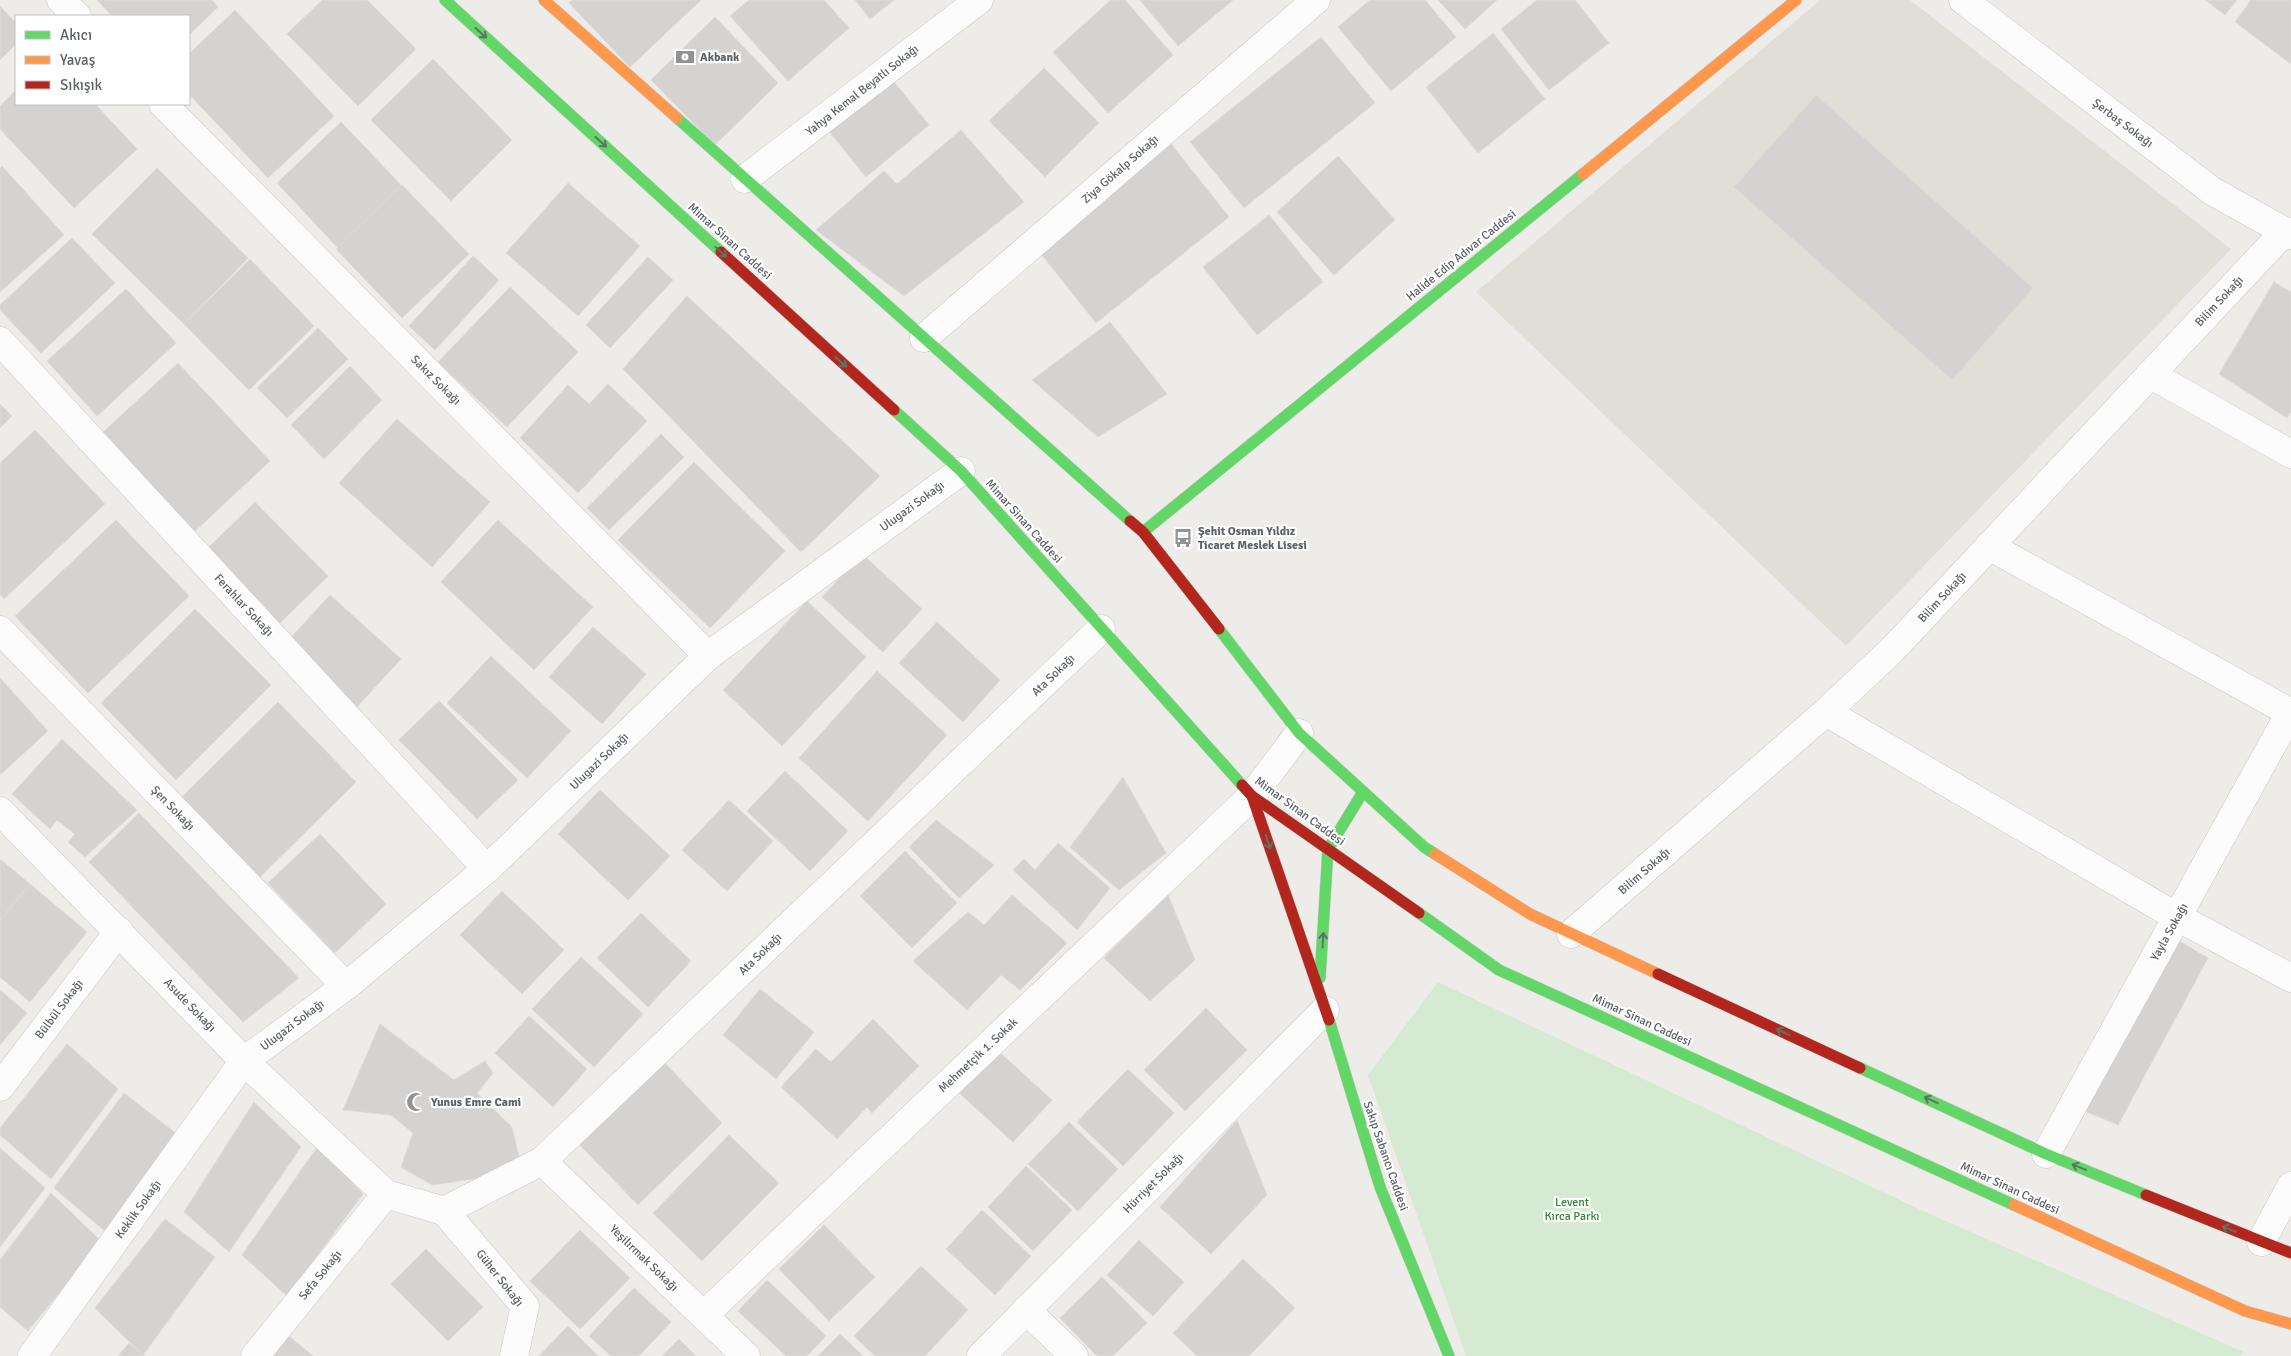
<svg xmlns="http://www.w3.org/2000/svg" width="2291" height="1356" font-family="Signika,sans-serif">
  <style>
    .education { fill: #e1ded8 }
    .green { fill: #d6ead3 }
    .building { fill: #d4d3d1; stroke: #dddbd8 }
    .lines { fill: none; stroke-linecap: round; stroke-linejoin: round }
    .street-casing { stroke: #c9c9c9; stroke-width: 29 }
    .fast-casing { stroke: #cacaca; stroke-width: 12 }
    .slow-casing { stroke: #cacaca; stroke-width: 12 }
    .jam-casing { stroke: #cacaca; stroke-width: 12 }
    .street { stroke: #fcfcfc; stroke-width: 28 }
    .fast { stroke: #63d668; stroke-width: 11 }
    .slow { stroke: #ff974d; stroke-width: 11 }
    .jam { stroke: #b3261e; stroke-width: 11 }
    .oneway { stroke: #5e7366 }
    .labels { text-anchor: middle; stroke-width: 4.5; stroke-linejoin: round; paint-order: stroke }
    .poi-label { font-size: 12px; font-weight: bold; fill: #5d6266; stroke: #fff; text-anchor: start }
    .street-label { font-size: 12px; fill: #5d6266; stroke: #fff }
    .park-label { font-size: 12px; fill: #338734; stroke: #fff }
  </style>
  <rect width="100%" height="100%" fill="#eeece8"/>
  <path class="education" d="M1820,0h90l321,249 -385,397 -370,-354z"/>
  <path class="green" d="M1438,982l483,228 323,142 -4,4h-774l-98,-281z"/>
  <g class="building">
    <path d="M97,0h115l6,7 -29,28v-19h-77z"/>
    <path d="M322,0h45l49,49 -58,57 -71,-72z"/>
    <path d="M572,0h129l-71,67 -61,-64z"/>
    <path d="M749,0h75l25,28 -61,53 -58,-65z"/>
    <path d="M855,0h39l-24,19z"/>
    <path d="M1111,0h14l48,55 -65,58 -55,-61z"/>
    <path d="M1140,0h93l-55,46z"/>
    <path d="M1370,0h55l31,37 -65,54 -53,-64z"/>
    <path d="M1438,0h59l-32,29z"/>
    <path d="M1537,0h38l34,43 -60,47 -48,-61z"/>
    <path d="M2205,0h32l-12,15z"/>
    <path d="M2251,0h40v64l-56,-42z"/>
    <path d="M0,6l16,17v21l-16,16z"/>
    <path d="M235,10l99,106 -66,62 -79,-84v-40z"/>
    <path d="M715,17l63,66 -63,62 -64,-65z"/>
    <path d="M1493,33l52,66 -67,54 -52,-66z"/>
    <path d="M1321,37l54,66 -131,105 -54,-66z"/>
    <path d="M433,59l79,81 -61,61 -80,-81z"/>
    <path d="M1044,68l55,55 -54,54 -56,-56z"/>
    <path d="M887,73l42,52 -63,52 -42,-52z"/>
    <path d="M16,90v14h79l42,45 -63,59 -74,-79v-23z"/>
    <path d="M1816,95l217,193 -81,92 -218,-193z"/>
    <path d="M341,122l61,64 -64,62 -61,-65z"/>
    <path d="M961,130l63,72 -120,94 -88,-66 68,-59 13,13z"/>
    <path d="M1171,144l58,73 -133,106 -58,-73z"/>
    <path d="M1338,156l57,64 -61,55 -57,-63z"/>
    <path d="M2,166l62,69 -64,57v-124z"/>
    <path d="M157,168l91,90 -64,66 -92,-90z"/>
    <path d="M568,183l72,63 -62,70 -72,-63z"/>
    <path d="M402,185l67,69 -67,64 -66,-69z"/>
    <path d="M1269,215l54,67 -66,53 -54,-68z"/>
    <path d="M72,238l43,45 -74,70 -41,-43v-5z"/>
    <path d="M473,256l26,24 -64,70 -26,-24z"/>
    <path d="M648,257l25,23 -63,68 -24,-23z"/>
    <path d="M250,259l64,67 -65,64 -65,-66z"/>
    <path d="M2274,282l17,10v119l-4,7 -68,-44z"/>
    <path d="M510,287l68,65 -71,75 -69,-65z"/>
    <path d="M126,289l50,54 -79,73 -50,-55z"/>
    <path d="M687,296l193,180 -79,76 -178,-183z"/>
    <path d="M1110,322l57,72 -69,43 -66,-57z"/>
    <path d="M318,328l30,31 -61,59 -30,-30z"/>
    <path d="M178,363l92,98 -76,71 -93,-98z"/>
    <path d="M350,366l32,34 -58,59 -33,-34z"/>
    <path d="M608,384l39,37 -69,72 -58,-55 48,-53 21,19z"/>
    <path d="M0,404l12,12 -12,12z"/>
    <path d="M397,419l93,83 -58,65 -93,-84z"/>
    <path d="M35,430l70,74 -101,95 -4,-5v-131z"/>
    <path d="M661,434l23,23 -75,73 -22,-22z"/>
    <path d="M694,462l91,89 -75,77 -92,-88z"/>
    <path d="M255,502l73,74 -49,48 -72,-75z"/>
    <path d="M116,520l73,76 -101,97 -73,-77z"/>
    <path d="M498,520l95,87 -59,63 -93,-88z"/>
    <path d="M862,554l60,55 -39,43 -61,-55z"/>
    <path d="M330,595l71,64 -46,50 -70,-65z"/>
    <path d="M807,601l59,56 -84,89 -59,-56z"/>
    <path d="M195,609l76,76 -95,95 -75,-77z"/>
    <path d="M937,622l63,58 -37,42 -64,-59z"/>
    <path d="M593,627l53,47 -44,50 -53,-47z"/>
    <path d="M491,656l80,75 -44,47 -80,-75z"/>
    <path d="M877,671l70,64 -79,86 -69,-63z"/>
    <path d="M0,678l48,53 -47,43 -1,-1z"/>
    <path d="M439,701l79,79 -41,39 -78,-79z"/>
    <path d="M278,702l78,80 -96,95 -78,-80z"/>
    <path d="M62,739l75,71 -52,47 -17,-15 7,-8 -18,-14 -7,9 -38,-35z"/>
    <path d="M785,771l63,60 -38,40 -63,-60z"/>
    <path d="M1123,777l43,76 -47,37 -49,-43z"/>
    <path d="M600,790l70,66 -42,44 -70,-66z"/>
    <path d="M729,800l44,41 -46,50 -45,-41z"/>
    <path d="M139,813l160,165 -56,44 -154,-160z"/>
    <path d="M936,820l58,45 -35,33 -50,-51z"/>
    <path d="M320,834l66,70 -51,49 -67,-70z"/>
    <path d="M1058,843l52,45 -33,42 -64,-60 11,-11 11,11z"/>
    <path d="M905,851l52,52 -45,45 -52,-52z"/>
    <path d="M0,859l30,25 -30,36z"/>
    <path d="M30,884l57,48 -57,70 -30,-25v-57z"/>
    <path d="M502,891l62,59 -42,44 -62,-59z"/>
    <path d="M1012,895l55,48 -47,47 -19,-15 -34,35 -54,-49 55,-49 16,13z"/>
    <path d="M1168,895l27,65 -45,41 -46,-43z"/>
    <path d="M641,913l50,48 -43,46 -51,-49z"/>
    <path d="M2167,934l41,24 -90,167 -45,-19z"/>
    <path d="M581,957l62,57 -49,53 -62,-58z"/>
    <path d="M760,989l54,43 -38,47 -53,-44z"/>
    <path d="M0,990l27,23 -27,32z"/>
    <path d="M1206,1008l41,42 -62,61 -41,-41z"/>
    <path d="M529,1016l58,53 -34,38 -58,-54z"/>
    <path d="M873,1019l46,47 -47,47 -5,-6 -30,32 -56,-52 35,-38 15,13z"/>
    <path d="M380,1024l74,56 31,-19 8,12 -16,20 35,34 7,30 -39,21 -48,7 -31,-18 12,-34 -22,-18 -48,-5z"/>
    <path d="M67,1044l51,45 -67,90 -51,-44v-7z"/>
    <path d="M997,1050l55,50 -39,42 -55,-50z"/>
    <path d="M662,1060l60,63 -84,82 -60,-62z"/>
    <path d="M1128,1069l46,44 -51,53 -46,-44z"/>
    <path d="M124,1093l54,42 -73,96 -51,-43z"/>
    <path d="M254,1102l47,45 -72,105 -45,-40z"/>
    <path d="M1237,1120l30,75 -56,59 -51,-47z"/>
    <path d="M1069,1122l49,47 -40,42 -50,-47z"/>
    <path d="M729,1135l50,48 -77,78 -49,-48z"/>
    <path d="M318,1146l45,48 -76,102 -45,-41z"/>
    <path d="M0,1148l45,40 -45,59z"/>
    <path d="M1026,1166l46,44 -39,41 -45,-44z"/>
    <path d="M51,1193l50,48 -73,90 -28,-24v-47z"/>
    <path d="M982,1210l49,46 -36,39 -49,-46z"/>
    <path d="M165,1219l50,38 -72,98 -48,-47z"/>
    <path d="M824,1225l51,52 -46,44 -50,-52z"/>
    <path d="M580,1230l50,48 -50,51 -50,-48z"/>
    <path d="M1139,1240l45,42 -31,34 -46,-41z"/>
    <path d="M426,1249l57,58 -35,34 -57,-57z"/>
    <path d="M1243,1259l52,49 -46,48h-52l-24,-23z"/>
    <path d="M921,1266l47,44 -43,46h-50l-21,-20z"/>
    <path d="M1102,1277l45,46 -34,33h-16l-37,-38z"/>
    <path d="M767,1280l59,56 -19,20h-21l-48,-45z"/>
    <path d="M634,1288l37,34 -32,34h-28l-22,-20z"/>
    <path d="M568,1326l30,30h-59z"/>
    <path d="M840,1334l23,22h-45z"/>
    <path d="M289,1336l24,20h-41z"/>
    <path d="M679,1339l17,17h-34z"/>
    <path d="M129,1343l14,12 1,1h-26z"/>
  </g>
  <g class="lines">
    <g class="street-casing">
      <g id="street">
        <path d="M61,0l16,16"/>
        <path d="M1963,0l249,191 79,44"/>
        <path d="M163,104l545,552"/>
        <path d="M745,179l234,-179"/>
        <path d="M924,338l392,-338"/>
        <path d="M0,341l487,528"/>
        <path d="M2150,374l141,80"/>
        <path d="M1989,546l302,167"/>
        <path d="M0,630l346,356"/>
        <path d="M1826,712l351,205 114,61"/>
        <path d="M0,811l244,250 142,133 58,17 98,-50 559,-532"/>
        <path d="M1571,934l255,-222 67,-63 392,-418"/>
        <path d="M0,1087l119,-156"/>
        <path d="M2046,1154l245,-443"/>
        <path d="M542,1161l204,195"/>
        <path d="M444,1211l81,95 -11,50"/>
        <path d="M2261,1242l30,-56"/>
        <path d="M1026,1310l48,46"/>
        <path d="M704,1315l548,-519 47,-63"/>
        <path d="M32,1356l212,-295 102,-75 141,-117 221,-213 253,-185"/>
        <path d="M255,1356l131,-162"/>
        <path d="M981,1356l344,-346"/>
      </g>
    </g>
    <g class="fast-casing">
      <g id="fast">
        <path d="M445,0l276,252"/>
        <path d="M677,118l453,403"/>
        <path d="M894,410l67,61 281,314"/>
        <path d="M1143,532l440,-358"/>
        <path d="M1219,629l80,104 125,114 11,7"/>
        <path d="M1419,913l80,57 515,235"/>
        <path d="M1320,978l8,-129 35,-57"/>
        <path d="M1329,1020l51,167 69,169"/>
        <path d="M1860,1068l186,86 100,41"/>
      </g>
    </g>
    <g class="slow-casing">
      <g id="slow">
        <path d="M544,0l133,118"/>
        <path d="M1583,174l213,-174"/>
        <path d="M1435,854l95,60 128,60"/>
        <path d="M2014,1205l231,106 46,13"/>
      </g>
    </g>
    <g class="jam-casing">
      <g id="jam">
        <path d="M721,252l173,158"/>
        <path d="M1130,521l13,11 76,97"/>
        <path d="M1242,785l10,11 167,117"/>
        <path d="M1252,796l77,224"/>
        <path d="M1658,974l202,94"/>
        <path d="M2146,1195l145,58"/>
      </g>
    </g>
    <use href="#street" class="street"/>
    <use href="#fast" class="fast"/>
    <use href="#slow" class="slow"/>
    <use href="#jam" class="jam"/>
  </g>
  <defs><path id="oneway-shaft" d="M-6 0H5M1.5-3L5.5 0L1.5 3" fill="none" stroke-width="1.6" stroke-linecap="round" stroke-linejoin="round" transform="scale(1.25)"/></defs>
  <g class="oneway">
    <use href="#oneway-shaft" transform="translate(481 33) rotate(42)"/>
    <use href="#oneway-shaft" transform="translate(601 142) rotate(42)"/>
    <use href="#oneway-shaft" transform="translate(721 252) rotate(42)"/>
    <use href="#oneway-shaft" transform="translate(841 362) rotate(42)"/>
    <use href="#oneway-shaft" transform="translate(1268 842) rotate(71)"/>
    <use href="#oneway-shaft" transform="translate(1323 940) rotate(-87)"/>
    <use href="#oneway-shaft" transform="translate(1783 1032) rotate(-155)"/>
    <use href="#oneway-shaft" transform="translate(1931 1100) rotate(-155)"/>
    <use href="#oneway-shaft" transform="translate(2079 1167) rotate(-158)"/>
    <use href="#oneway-shaft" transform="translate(2229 1229) rotate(-158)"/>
  </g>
  <defs>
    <g id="bank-bare" transform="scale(1.5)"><path d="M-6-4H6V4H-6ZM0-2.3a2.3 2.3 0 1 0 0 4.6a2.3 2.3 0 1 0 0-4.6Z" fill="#909294" stroke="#fff" stroke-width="2.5" paint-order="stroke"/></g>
    <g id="bus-bare" transform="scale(1.5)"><path d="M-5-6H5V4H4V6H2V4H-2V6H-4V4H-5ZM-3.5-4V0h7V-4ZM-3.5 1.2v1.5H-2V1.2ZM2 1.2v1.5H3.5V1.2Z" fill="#909294" stroke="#fff" stroke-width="2.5" paint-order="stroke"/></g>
    <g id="mosque-bare" transform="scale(1.5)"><path d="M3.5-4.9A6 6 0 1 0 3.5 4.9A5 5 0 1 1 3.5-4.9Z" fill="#909294" stroke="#fff" stroke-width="2.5" paint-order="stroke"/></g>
  </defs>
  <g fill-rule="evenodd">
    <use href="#bank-bare" x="685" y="57"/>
    <use href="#bus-bare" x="1183" y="538"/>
    <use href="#mosque-bare" x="416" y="1102"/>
  </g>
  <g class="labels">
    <g class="poi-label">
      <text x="700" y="61">Akbank</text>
      <text x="1198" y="535">Şehit Osman Yıldız<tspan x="1198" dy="14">Ticaret Meslek Lisesi</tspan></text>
      <text x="431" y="1106">Yunus Emre Cami</text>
    </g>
    <g class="street-label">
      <text transform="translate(862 90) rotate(-38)" y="4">Yahya Kemal Beyatlı Sokağı</text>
      <text transform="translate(2123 123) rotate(37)" y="4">Şerbaş Sokağı</text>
      <text transform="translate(1120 169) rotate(-41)" y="4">Ziya Gökalp Sokağı</text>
      <text transform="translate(730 241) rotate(42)" y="4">Mimar Sinan Caddesi</text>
      <text transform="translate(1461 255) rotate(-39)" y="4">Halide Edip Adıvar Caddesi</text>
      <text transform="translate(2219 301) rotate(-47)" y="4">Bilim Sokağı</text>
      <text transform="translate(436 380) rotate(45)" y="4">Sakız Sokağı</text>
      <text transform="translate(912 506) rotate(-36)" y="4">Ulugazi Sokağı</text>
      <text transform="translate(1024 521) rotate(48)" y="4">Mimar Sinan Caddesi</text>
      <text transform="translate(1942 597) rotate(-47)" y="4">Bilim Sokağı</text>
      <text transform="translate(244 605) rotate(47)" y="4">Ferahlar Sokağı</text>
      <text transform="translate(1053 675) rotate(-44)" y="4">Ata Sokağı</text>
      <text transform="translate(599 761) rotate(-44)" y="4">Ulugazi Sokağı</text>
      <text transform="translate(173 808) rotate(46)" y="4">Şen Sokağı</text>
      <text transform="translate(1300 811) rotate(36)" y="4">Mimar Sinan Caddesi</text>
      <text transform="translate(1644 871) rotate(-41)" y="4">Bilim Sokağı</text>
      <text transform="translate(2169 932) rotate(-61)" y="4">Yayla Sokağı</text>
      <text transform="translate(760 954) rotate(-44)" y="4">Ata Sokağı</text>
      <text transform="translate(190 1005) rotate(46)" y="4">Asude Sokağı</text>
      <text transform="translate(59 1009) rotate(-53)" y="4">Bülbül Sokağı</text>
      <text transform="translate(1642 1020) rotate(25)" y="4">Mimar Sinan Caddesi</text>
      <text transform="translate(292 1025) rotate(-37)" y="4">Ulugazi Sokağı</text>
      <text transform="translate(978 1055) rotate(-43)" y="4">Mehmetçik 1. Sokak</text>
      <text transform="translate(1386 1156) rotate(71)" y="4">Sakıp Sabancı Caddesi</text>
      <text transform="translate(1153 1183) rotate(-45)" y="4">Hürriyet Sokağı</text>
      <text transform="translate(2010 1188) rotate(25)" y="4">Mimar Sinan Caddesi</text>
      <text transform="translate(138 1209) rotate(-54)" y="4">Keklik Sokağı</text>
      <text transform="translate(644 1258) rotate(44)" y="4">Yeşilırmak Sokağı</text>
      <text transform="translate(320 1275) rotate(-51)" y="4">Sefa Sokağı</text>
      <text transform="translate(500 1278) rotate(52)" y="4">Güher Sokağı</text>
    </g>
    <g class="park-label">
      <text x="1572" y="1206">Levent<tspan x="1572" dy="14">Kırca Parkı</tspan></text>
    </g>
  </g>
  <rect x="15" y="15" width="175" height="90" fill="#ffffff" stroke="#bec0c2"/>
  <rect x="25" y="31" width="25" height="8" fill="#63d668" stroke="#bec0c2"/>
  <text x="60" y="40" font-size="15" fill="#5d6266">Akıcı</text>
  <rect x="25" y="56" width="25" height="8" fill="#ff974d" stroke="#bec0c2"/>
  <text x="60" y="65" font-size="15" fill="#5d6266">Yavaş</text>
  <rect x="25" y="81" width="25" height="8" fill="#b3261e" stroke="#bec0c2"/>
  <text x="60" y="90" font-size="15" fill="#5d6266">Sıkışık</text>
</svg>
